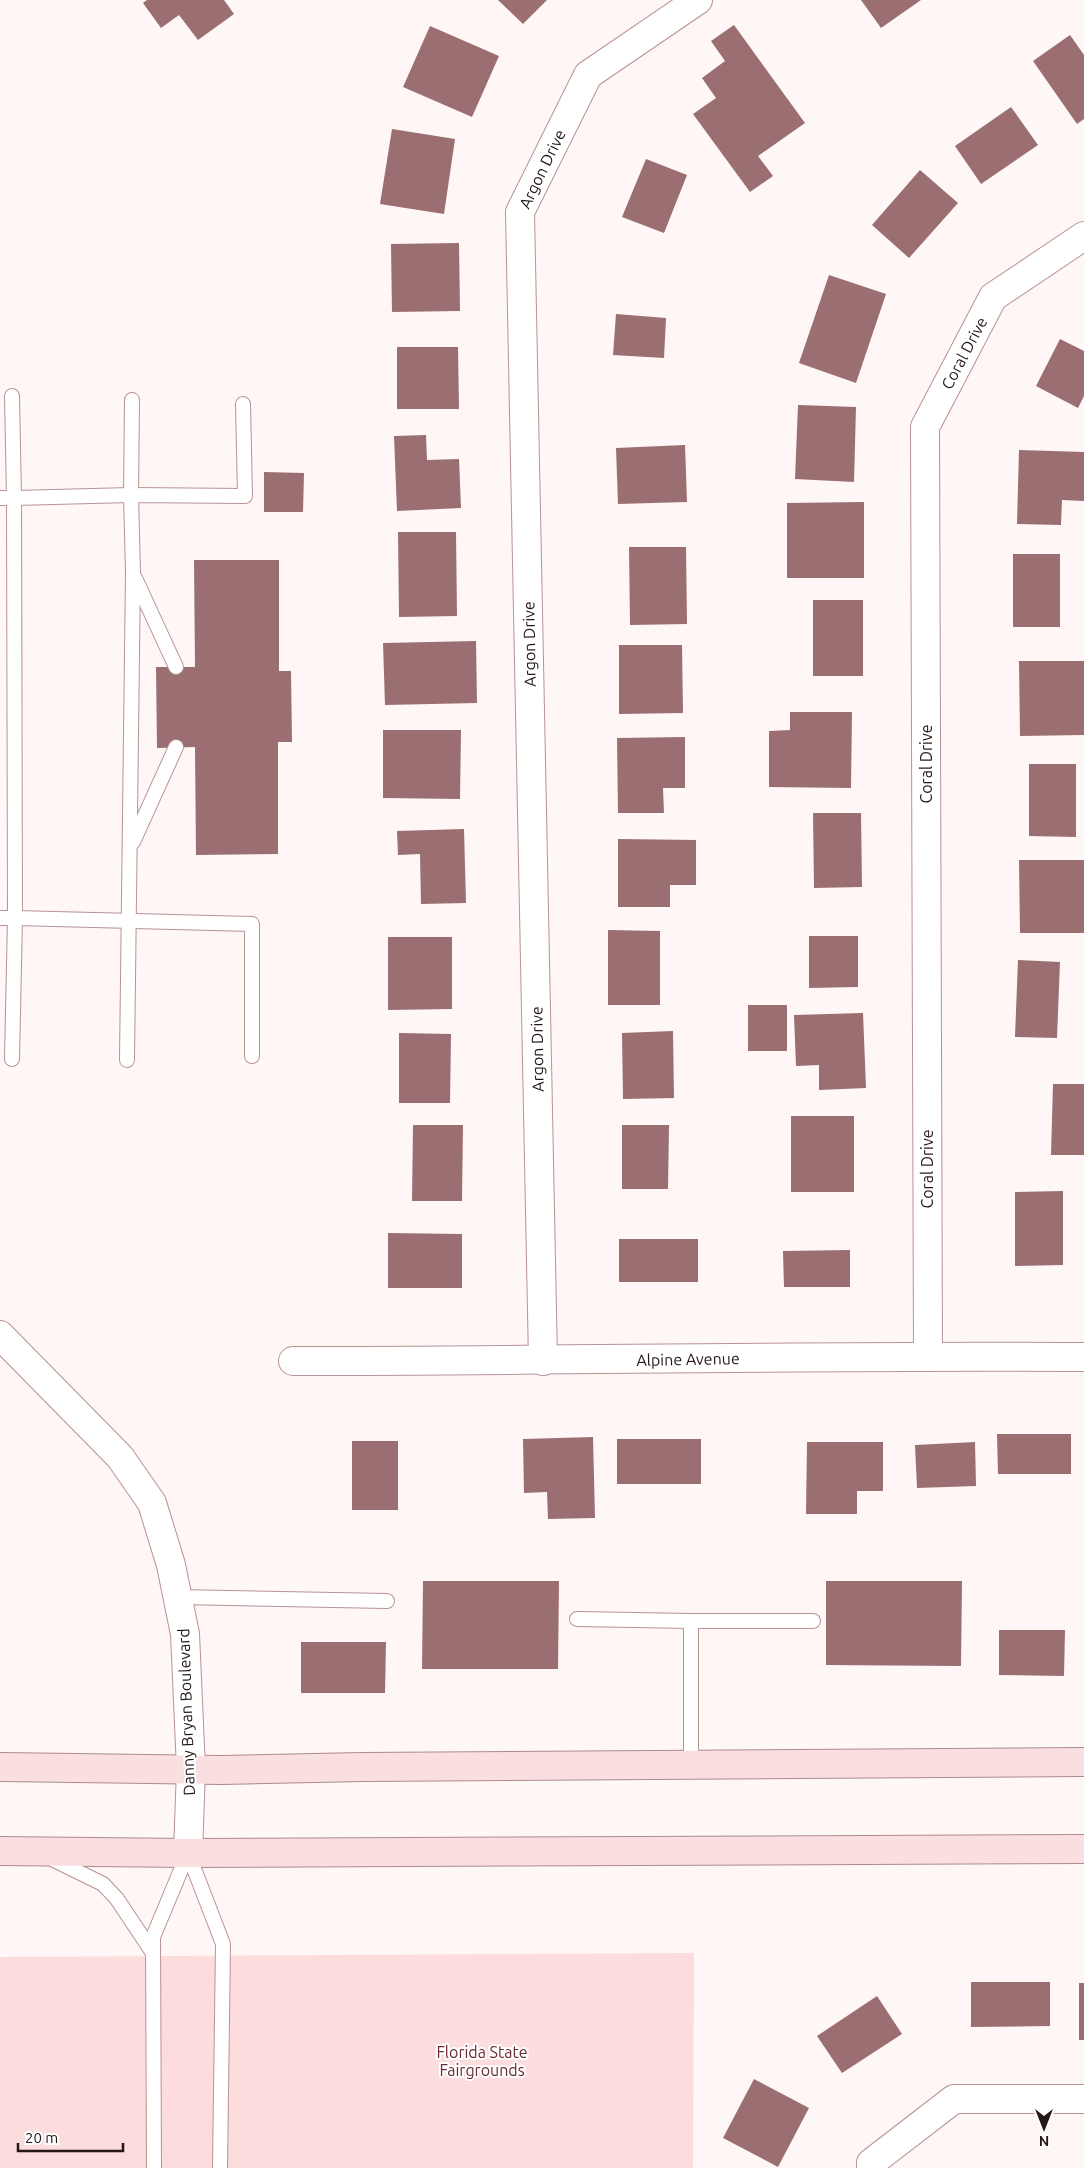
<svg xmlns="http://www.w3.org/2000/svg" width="1084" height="2168" font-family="Ubuntu,sans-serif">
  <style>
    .green { fill: #fddcdd }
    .building { fill: #9b6e71 }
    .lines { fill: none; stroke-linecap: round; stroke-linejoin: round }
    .service-casing { stroke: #b99294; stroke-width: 16 }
    .minor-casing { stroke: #b99294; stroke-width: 30 }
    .primary-casing { stroke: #ad8b8c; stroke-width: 30 }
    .service { stroke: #fff; stroke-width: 14 }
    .minor { stroke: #fff; stroke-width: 28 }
    .primary { stroke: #fadfe0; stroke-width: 28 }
    .labels { text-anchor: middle; stroke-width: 4; stroke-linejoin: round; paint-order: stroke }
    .street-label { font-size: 16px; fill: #251718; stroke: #fff }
    .park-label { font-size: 16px; fill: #682b32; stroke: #fff }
  </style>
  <rect width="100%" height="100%" fill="#fff6f6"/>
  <path class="green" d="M694,1953l-1,215h-693v-211z"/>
  <g class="building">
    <path d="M147,0h77l10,14 -36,26 -19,-25 -18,13 -18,-25z"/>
    <path d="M498,0h49l-24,24z"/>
    <path d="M861,0h60l-40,28z"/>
    <path d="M734,25l71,98 -47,33 15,20 -23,16 -57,-78 23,-16 -14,-20 23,-17 -14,-20z"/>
    <path d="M430,26l69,30 -27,61 -69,-30z"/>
    <path d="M1070,35l14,20v64l-7,5 -44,-63z"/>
    <path d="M1011,107l27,38 -57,39 -26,-38z"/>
    <path d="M392,129l63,10 -11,75 -64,-10z"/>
    <path d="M646,159l41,16 -23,58 -42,-16z"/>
    <path d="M920,170l38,33 -49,55 -37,-33z"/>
    <path d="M459,243l1,68 -68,1 -1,-68z"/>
    <path d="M829,275l57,19 -30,89 -57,-20z"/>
    <path d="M616,314l50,4 -2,40 -51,-3z"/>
    <path d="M1060,339l24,12v45l-6,12 -42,-22z"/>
    <path d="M397,347h61l1,62h-62z"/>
    <path d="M798,405l58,2 -2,75 -59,-3z"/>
    <path d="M426,435l1,25 32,-1 2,49 -64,3 -3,-75z"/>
    <path d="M685,445l2,57 -69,2 -2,-56z"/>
    <path d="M1019,450l65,2v49l-22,-1 -1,25 -44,-1z"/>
    <path d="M264,472l40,1 -1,39h-39z"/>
    <path d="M864,502v76h-77v-75z"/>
    <path d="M398,532h58l1,84 -58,1z"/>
    <path d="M629,547h57l1,77 -57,1z"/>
    <rect x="1013" y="554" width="47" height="73"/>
    <path d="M194,560h85v111h12l1,71h-14v112l-82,1 -1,-108 -38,1 -1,-81h39z"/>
    <rect x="813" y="600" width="50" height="76"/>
    <path d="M476,641l1,62 -92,2 -2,-62z"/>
    <path d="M619,645h63l1,68 -64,1z"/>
    <path d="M1019,661h65v74l-64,1z"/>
    <path d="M790,712h62l-1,76 -82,-1v-56l21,-1z"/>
    <path d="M383,730h78l-1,69 -77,-1z"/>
    <path d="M685,737v51h-22l1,25h-46l-1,-75z"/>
    <path d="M1029,764h47v73l-47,-1z"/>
    <path d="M813,813h48l1,74 -48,1z"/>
    <path d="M464,829l2,74 -45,1 -1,-50 -22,1 -1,-24z"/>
    <path d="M618,839l78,1v45h-26v22h-52z"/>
    <path d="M1019,860h65v73h-64z"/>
    <path d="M608,930l52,1v74h-52z"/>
    <path d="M809,936h49v51l-49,1z"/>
    <path d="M388,937h64v72l-64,1z"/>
    <path d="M1018,960l42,2 -3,76 -42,-1z"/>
    <rect x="748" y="1005" width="39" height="46"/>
    <path d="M863,1013l3,75 -47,2v-25l-23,1 -2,-51z"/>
    <path d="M673,1031l1,67 -51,1 -1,-66z"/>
    <path d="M399,1033l52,1 -1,69h-51z"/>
    <path d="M1053,1084h31v71h-33z"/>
    <rect x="791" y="1116" width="63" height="76"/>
    <path d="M413,1125h50l-1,76h-50z"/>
    <path d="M622,1125h47l-1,64h-46z"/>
    <path d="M1063,1191v74l-48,1v-74z"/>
    <path d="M388,1233l74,1v54h-74z"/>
    <rect x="619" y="1239" width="79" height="43"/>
    <path d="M850,1250v37h-66l-1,-36z"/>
    <path d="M997,1434h74v40h-73z"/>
    <path d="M593,1437l2,81 -47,1 -1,-27 -23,1 -1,-54z"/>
    <rect x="617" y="1439" width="84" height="45"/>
    <rect x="352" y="1441" width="46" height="69"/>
    <path d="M807,1442h76v49h-26v23h-51z"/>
    <path d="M975,1442l1,44 -59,2 -2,-43z"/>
    <path d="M423,1581h136l-1,88h-136z"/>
    <path d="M826,1581h136l-1,85 -135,-1z"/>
    <path d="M999,1630h66l-1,46 -65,-1z"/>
    <path d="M301,1642h85l-1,51h-84z"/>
    <path d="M971,1982h79v44l-79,1z"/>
    <rect x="1079" y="1983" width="5" height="57"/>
    <path d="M877,1996l25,38 -60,39 -25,-37z"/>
    <path d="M754,2079l55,29 -31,59 -55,-29z"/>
  </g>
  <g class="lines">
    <g class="service-casing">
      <g id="service">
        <path d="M12,396l2,102 117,-3 114,1 -2,-92"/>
        <path d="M0,498h14l1,420h-15"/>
        <path d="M135,578l41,89"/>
        <path d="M133,842l43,-95"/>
        <path d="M12,1059l3,-141 237,6v132"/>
        <path d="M127,1060l6,-488 -2,-77 1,-95"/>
        <path d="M177,1597l210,4"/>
        <path d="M577,1619l114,2v144"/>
        <path d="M691,1621h122"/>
        <path d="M188,1853l35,91 -3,224"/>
        <path d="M48,1857l55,27 14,15 36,54"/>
        <path d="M154,2168l-1,-231 35,-84"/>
      </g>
    </g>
    <g class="minor-casing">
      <g id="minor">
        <path d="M0,1335l120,122 32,46 19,62 14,69 6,135 -3,84"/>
        <path d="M928,1356l-3,-929 68,-130 91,-61"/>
        <path d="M293,1361c263,0 527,-6 791,-4"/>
        <path d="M543,1361l-23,-1149 68,-137 110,-75"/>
        <path d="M871,2168v-5l83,-64h130"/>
      </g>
    </g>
    <g class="primary-casing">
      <g id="primary">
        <path d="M0,1767l222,3 140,-3 722,-5"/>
        <path d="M0,1851l188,2 896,-4"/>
      </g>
    </g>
    <use href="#service" class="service"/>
    <use href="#minor" class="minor"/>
    <use href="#primary" class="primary"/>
  </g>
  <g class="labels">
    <g class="street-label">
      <text transform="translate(542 169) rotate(-64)" y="6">Argon Drive</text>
      <text transform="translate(964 353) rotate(-62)" y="6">Coral Drive</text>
      <text transform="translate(529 644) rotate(-91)" y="6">Argon Drive</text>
      <text transform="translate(926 764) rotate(-90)" y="6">Coral Drive</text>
      <text transform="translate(537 1049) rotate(-91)" y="6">Argon Drive</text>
      <text transform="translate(927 1169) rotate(-90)" y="6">Coral Drive</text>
      <text transform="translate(688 1359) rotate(-1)" y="6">Alpine Avenue</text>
      <text transform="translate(186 1712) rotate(-92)" y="6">Danny Bryan Boulevard</text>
    </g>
    <g class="park-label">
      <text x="482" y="2058">Florida State<tspan x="482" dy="18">Fairgrounds</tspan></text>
    </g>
  </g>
  <g transform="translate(1044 2128) rotate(180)" stroke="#ffffff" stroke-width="4" paint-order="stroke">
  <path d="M0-4L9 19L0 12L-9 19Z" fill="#251718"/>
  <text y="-8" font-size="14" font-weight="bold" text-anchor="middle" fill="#251718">N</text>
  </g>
  <path d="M18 2143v8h105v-8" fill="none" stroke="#251718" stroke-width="2.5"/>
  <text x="25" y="2143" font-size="15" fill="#251718" stroke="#ffffff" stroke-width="4" paint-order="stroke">20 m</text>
</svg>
